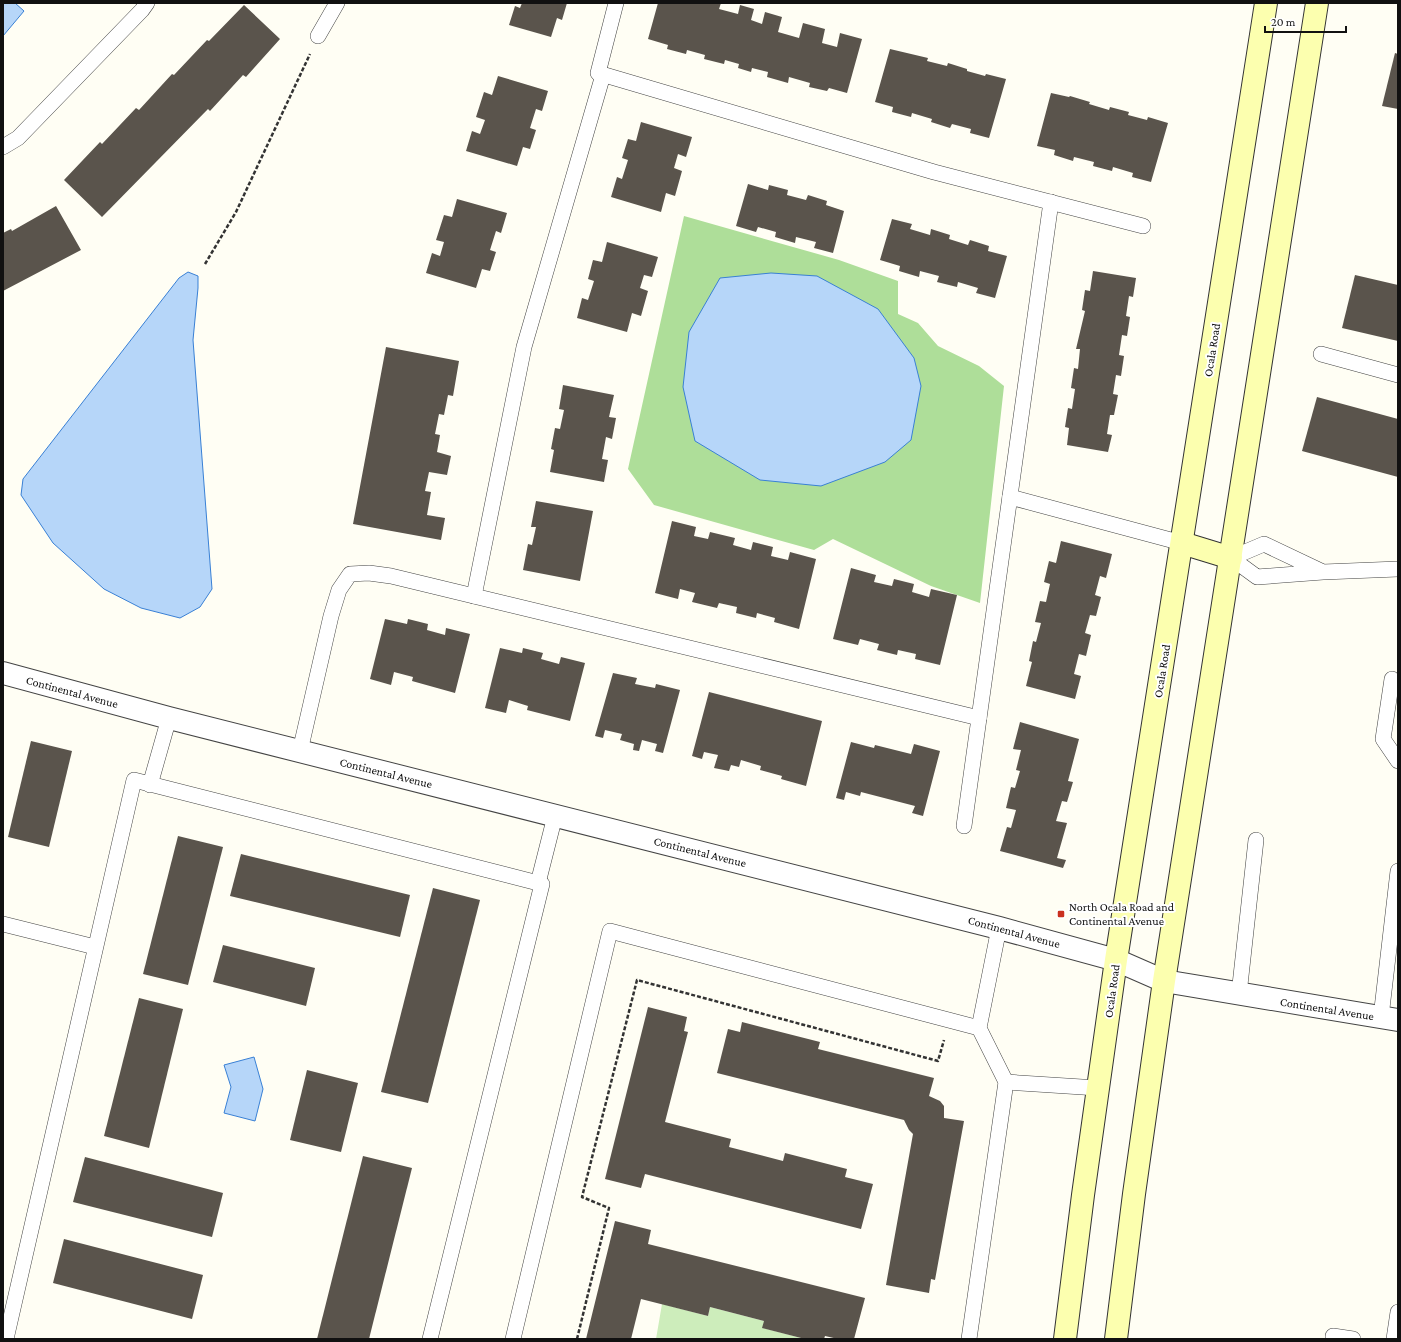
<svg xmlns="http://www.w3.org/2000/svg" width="1401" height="1342" font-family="'Crimson Pro',serif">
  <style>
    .green { fill: #cdedbb }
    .forest { fill: #aede99 }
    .water { fill: #b6d6f9; stroke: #3980d5 }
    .building { fill: #5a544c }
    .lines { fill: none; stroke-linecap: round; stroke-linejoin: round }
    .lane-casing { stroke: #444; stroke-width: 16 }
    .street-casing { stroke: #444; stroke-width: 24 }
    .secondary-casing { stroke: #333; stroke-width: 24 }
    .path { stroke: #333; stroke-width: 2.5; stroke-dasharray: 4 2; stroke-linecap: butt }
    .lane { stroke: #fff; stroke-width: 15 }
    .street { stroke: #fff; stroke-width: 22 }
    .secondary { stroke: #fcffaf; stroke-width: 22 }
    .poi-dot { fill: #ca301f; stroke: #fff; stroke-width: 1.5 }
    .labels { text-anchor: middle; stroke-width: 4; stroke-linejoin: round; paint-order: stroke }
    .street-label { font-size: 12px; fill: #111; stroke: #fff }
    .poi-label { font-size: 12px; fill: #111; stroke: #fff; text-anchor: start }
  </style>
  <rect width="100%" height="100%" fill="#fffef4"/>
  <path class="green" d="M662,1304l46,12 2,-9 54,14 -1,7 42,11h-149z"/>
  <path class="forest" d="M684,216l155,44 59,21v33l20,9 20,23 41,20 25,20 -24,217 -49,-17 -98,-47 -19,11 -160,-45 -26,-36z"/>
  <g class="water">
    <path d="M3,3h12l9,8 -21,25z"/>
    <path d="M188,272l10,4v12l-5,52 19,249 -12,18 -20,11 -39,-10 -37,-19 -51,-46 -32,-48 2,-16 156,-201z"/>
    <path d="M771,273l46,3 61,33 36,49 7,28 -10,54 -26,22 -64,24 -61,-6 -65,-39 -12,-54 6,-55 31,-54z"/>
    <path d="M254,1057l9,32 -8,32 -31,-8 7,-26 -7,-22z"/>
  </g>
  <g class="building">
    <path d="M522,3h45l-5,17 -5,-2 -6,19 -42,-12 6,-19 5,2z"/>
    <path d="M658,3h63l-2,6 19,5 2,-9 14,4 -3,11 11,4 3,-12 17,5 -4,15 21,6 4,-15 22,6 -3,14 15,4 3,-14 22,6 -15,54 -18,-5 -2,3 -18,-4 1,-4 -21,-6 -1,6 -21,-6 1,-5 -16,-4 -1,4 -13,-4 1,-4 -14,-4 -1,4 -20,-5 1,-4 -18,-5 -1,4 -19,-5 1,-4 -20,-6z"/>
    <path d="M244,5l36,34 -34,38 -3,-2 -33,36 -2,-2 -106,108 -38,-37 36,-38 2,2 34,-36 3,2 33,-36 2,1 33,-35 2,1z"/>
    <path d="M890,49l38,9 -1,3 20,5 1,-3 19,6v2l18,5 1,-2 20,5 -17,59 -19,-5 1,-4 -19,-5 -2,4 -19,-6 1,-3 -20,-6 -1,4 -19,-5 1,-5 -18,-5z"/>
    <path d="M1395,53l3,1v55l-16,-3z"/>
    <path d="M498,76l50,15 -6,20 -6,-2 -6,19 6,2 -6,19 -7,-2 -6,19 -51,-15 6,-20 8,3 5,-14 -9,-3 8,-25 8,3z"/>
    <path d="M1051,93l18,4 1,-1 20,6 -1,2 20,6 1,-3 19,5 -1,3 19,5 1,-3 20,6 -17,59 -19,-5 1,-4 -20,-6 -1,4 -19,-5 1,-4 -20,-5 -1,4 -19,-6 1,-5 -18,-4z"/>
    <path d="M641,122l51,15 -6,20 -8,-3 -4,14 8,3 -7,25 -9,-3 -5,19 -50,-15 6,-20 5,2 6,-19 -6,-2 6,-19 8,2z"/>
    <path d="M748,184l20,6 1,-5 19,5 -1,5 19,5 2,-5 19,6 -1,4 18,6 -11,42 -19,-5 2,-6 -20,-5 -1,6 -20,-6 1,-5 -18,-5 -2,5 -20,-6z"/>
    <path d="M457,199l50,14 -6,20 -5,-2 -6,19 6,2 -6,19 -8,-2 -6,19 -50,-15 6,-20 8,3 4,-14 -8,-2 8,-25 8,2z"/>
    <path d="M56,206l25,44 -78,41v-58l8,-4 1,2z"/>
    <path d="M892,219l20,5 -2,5 20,6 1,-6 19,6 -1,4 19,6 2,-5 19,6 -1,5 19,5 -12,42 -19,-5 2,-5 -20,-6 -1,5 -20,-5 2,-6 -19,-5 -1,6 -20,-6 1,-5 -20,-6z"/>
    <path d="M607,242l51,15 -6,20 -8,-2 -4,13 8,3 -7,25 -9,-3 -5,19 -50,-14 5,-20 6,2 6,-19 -6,-2 5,-19 9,2z"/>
    <path d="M1093,271l43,7 -3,19 -4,-1 -3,20 4,1 -3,19 -5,-1 -3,20 5,1 -3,20 -5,-1 -3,19 5,1 -4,20h-4l-3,19 5,1 -4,17 -41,-7 2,-17 -4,-1 3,-19 4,1 3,-20 -4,-1 3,-20 4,1 2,-20h-4l9,-38 -3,-1 3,-20 5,1z"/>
    <path d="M1355,275l43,10v56l-56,-13z"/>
    <path d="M386,347l73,14 -6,35 -5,-1 -4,20 -5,-1 -4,20 5,1 -3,17 14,4 -4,19 -18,-3 -4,19 6,1 -4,23 18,3 -4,22 -88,-16z"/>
    <path d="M563,385l51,10 -5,22 7,1 -4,21 -6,-2 -4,22 6,1 -4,22 -54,-10 4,-22 -3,-1 4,-21 5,1 4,-19 -5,-1z"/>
    <path d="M1317,397l81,22v58l-96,-26z"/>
    <path d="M536,501l57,10 -13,70 -57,-11 5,-26 4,1 4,-18h-5z"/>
    <path d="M672,521l24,6 -2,9 14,3 2,-7 25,6 -2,7 18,5 2,-8 20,5 -2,9 17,4 2,-8 26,7 -17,70 -25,-7 1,-4 -18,-5 -1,5 -20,-5 1,-6 -18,-4 -2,5 -25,-6 3,-9 -15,-4 -2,10 -23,-6z"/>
    <path d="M1061,541l51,13 -6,24 -6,-2 -5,19 6,2 -5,19 -6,-1 -5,18 6,2 -5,21 -7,-2 -5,20 7,2 -6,23 -49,-13 6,-24 -3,-1 4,-20 3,1 5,-19 -6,-1 5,-21 6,1 4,-18 -6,-2 5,-21 7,2z"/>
    <path d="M851,568l25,7 -2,7 18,4 2,-7 20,5 -2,8 17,5 2,-8 26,6 -17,70 -25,-6 1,-5 -18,-4 -1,5 -20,-5 2,-6 -19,-5 -2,6 -25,-6z"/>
    <path d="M385,619l22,5 1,-5 20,5 -1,6 18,5 1,-7 24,6 -15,59 -43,-12 1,-4 -19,-5 -3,13 -21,-6z"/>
    <path d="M500,648l22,5 1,-5 20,5 -2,6 18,5 2,-7 24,6 -15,58 -43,-11 1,-4 -19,-6 -3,13 -21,-5z"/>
    <path d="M613,673l24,5 -2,6 20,4 1,-4 24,6 -17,63 -8,-2 2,-7 -15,-4 -3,11 -6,-1 1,-6 -14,-4 2,-6 -17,-4 -2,8 -8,-2z"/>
    <path d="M709,692l113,29 -16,65 -25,-7 1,-3 -22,-6 1,-4 -20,-6 -2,7 -8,-2 -2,6 -15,-3 4,-13 -14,-3 -2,7 -10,-3z"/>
    <path d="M1020,722l59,17 -11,42 5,1 -6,20 -5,-1 -6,20 11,2 -10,35 9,2 -3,8 -63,-17 7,-24 4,1 5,-18 -10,-2 5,-21 4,1 5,-17 -4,-1 5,-20 -8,-1z"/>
    <path d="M31,741l41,10 -23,96 -41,-10z"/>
    <path d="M851,742l23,6 1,-3 36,9 3,-10 26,7 -17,65 -11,-3 3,-7 -54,-14 -1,4 -14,-4 -2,8 -8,-2z"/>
    <path d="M178,836l45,11 -35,138 -45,-11z"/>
    <path d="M241,854l169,41 -10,42 -170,-41z"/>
    <path d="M433,888l47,12 -52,203 -47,-11z"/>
    <path d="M223,945l92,23 -9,38 -93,-24z"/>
    <path d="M139,998l44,11 -34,139 -45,-12z"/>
    <path d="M648,1007l39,10 -3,14 4,1 -23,90 66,17 -2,8 54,14 2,-8 62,16 -2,8 28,7 -12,45 -216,-55 -4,14 -36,-9z"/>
    <path d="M742,1022l78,20 -2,7 116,29 -5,18 11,5 4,5v12l20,3 -29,159 -4,-1 -2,14 -43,-8 27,-151 -4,-4 -5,-10 -187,-47 11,-44 12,3z"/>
    <path d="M307,1070l51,13 -17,69 -51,-12z"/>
    <path d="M363,1156l49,12 -43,171h-52z"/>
    <path d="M85,1157l138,36 -11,44 -139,-35z"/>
    <path d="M615,1221l36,9 -3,14 217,54 -11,41h-16l-13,-3 -1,3h-19l-43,-11 2,-7 -54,-14 -2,9 -67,-17 -10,40h-45z"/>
    <path d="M64,1239l139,36 -11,44 -139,-36z"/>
  </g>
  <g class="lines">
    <g class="lane-casing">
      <g id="lane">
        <path d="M616,3l-18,70 336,99 209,54"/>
        <path d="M318,36l19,-33"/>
        <path d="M3,147l15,-9 124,-128 5,-7"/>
        <path d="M1321,354l77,21"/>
        <path d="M1010,497l172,46"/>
        <path d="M1323,572l-59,-28 -33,14 26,19 66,-5 75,-3"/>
        <path d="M474,596l50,-249 79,-272"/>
        <path d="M1392,679l-9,60 15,22"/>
        <path d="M300,751l31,-135 8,-26 11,-16 19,-1 22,3 588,142"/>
        <path d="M150,785l19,-67"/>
        <path d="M964,826l87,-624"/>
        <path d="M538,883l17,-67"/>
        <path d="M3,924l92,23"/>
        <path d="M1239,994l17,-154"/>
        <path d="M1381,1017l17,-146"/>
        <path d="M1006,1082l92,6"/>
        <path d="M6,1339l128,-559 408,104 -112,455"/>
        <path d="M513,1339l97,-408 369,97"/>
        <path d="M969,1339l37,-257 -27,-54 20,-100"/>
        <path d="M1333,1339v-3l20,3"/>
        <path d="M1394,1339l4,-27"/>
      </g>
    </g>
    <g class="street-casing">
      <path id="street" d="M3,673l166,45 830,210 117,32 48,21 234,39"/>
    </g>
    <g class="secondary-casing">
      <g id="secondary">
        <path d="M1182,543l49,15"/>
        <path d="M1065,1339l18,-144 33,-235 150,-957"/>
        <path d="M1116,1339l18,-145 30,-213 153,-978"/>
      </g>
    </g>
    <g class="path">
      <path d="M205,264l31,-52 74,-158"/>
      <path d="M577,1339l32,-131 -27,-11 55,-217 301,81 6,-21"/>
    </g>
    <use href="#lane" class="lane"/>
    <use href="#street" class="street"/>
    <use href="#secondary" class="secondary"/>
  </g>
  <rect class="poi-dot" x="1057" y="910" width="8" height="8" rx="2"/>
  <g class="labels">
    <g class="street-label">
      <text transform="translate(1212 350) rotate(-81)" y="4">Ocala Road</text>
      <text transform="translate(1162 671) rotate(-81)" y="4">Ocala Road</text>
      <text transform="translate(72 692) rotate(15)" y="4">Continental Avenue</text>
      <text transform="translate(386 773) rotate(14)" y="4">Continental Avenue</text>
      <text transform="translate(700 852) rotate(14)" y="4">Continental Avenue</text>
      <text transform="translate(1014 932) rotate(15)" y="4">Continental Avenue</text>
      <text transform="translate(1112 991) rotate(-82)" y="4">Ocala Road</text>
      <text transform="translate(1327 1009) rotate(9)" y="4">Continental Avenue</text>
    </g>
    <g class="poi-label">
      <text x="1069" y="911">North Ocala Road and<tspan x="1069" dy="14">Continental Avenue</tspan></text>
    </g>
  </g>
  <rect width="1401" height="1342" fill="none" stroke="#111111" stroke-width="8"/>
  <path d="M1265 26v6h81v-6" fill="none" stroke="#111111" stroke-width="2"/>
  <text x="1271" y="26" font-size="12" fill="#111111" stroke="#ffffff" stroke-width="3" paint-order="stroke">20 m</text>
</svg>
